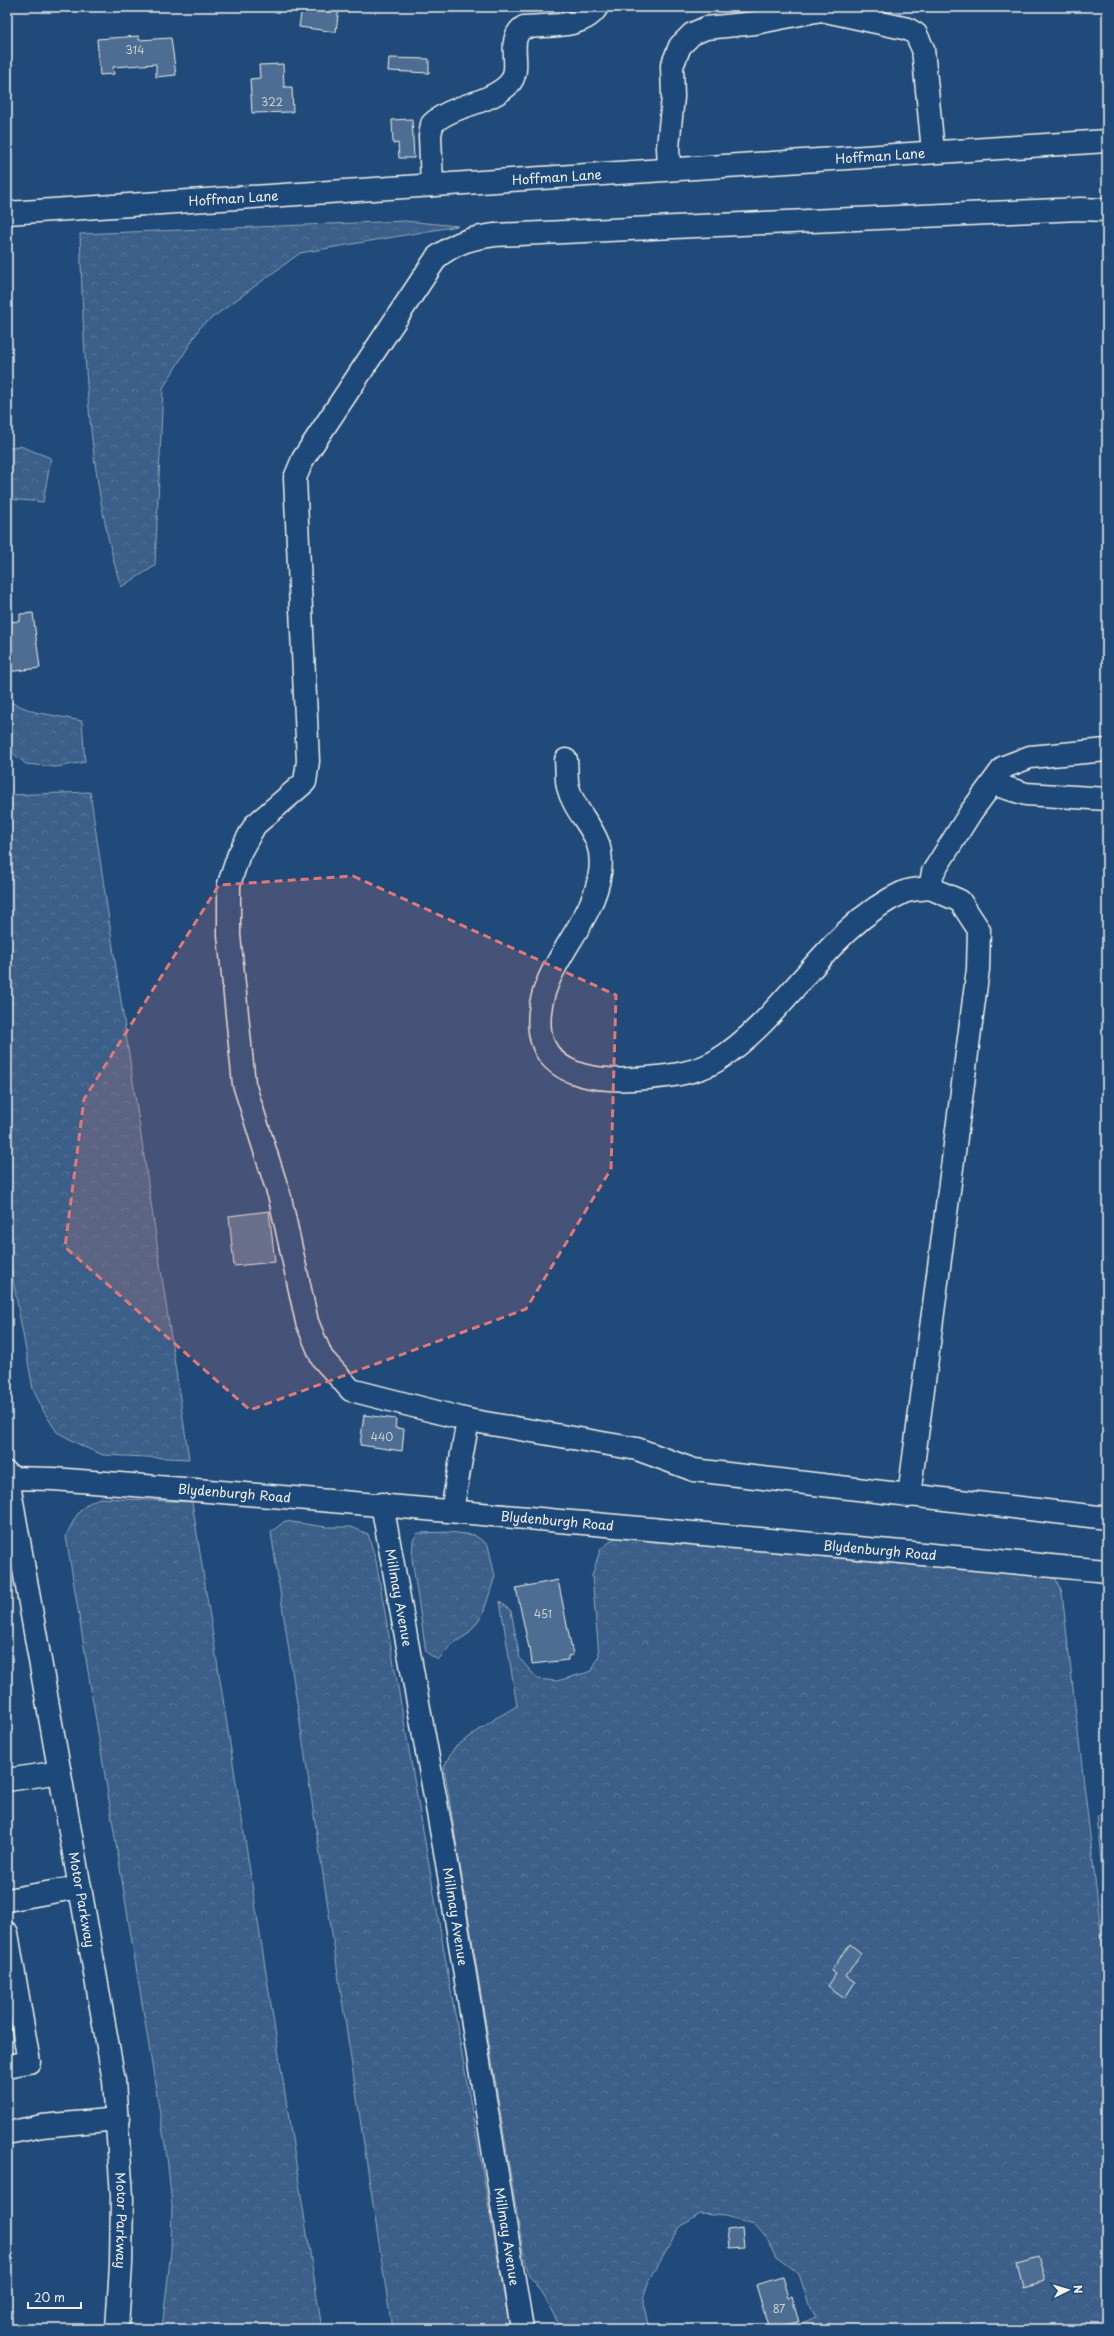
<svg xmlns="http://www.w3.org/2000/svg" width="1114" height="2336" font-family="'Playpen Sans',sans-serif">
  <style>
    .forest { fill: url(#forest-crowns); stroke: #97a8b8 }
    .building { fill: #4d6e92; stroke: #f4f1e8 }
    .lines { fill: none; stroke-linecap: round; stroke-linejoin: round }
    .minor-casing { stroke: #f4f1e8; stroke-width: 25 }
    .major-casing { stroke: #f4f1e8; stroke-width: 25 }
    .minor { stroke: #1f4a7a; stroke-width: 22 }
    .major { stroke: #1f4a7a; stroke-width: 22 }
    .marked { fill: #e27875; fill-opacity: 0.2; stroke: #e27875; stroke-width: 3; stroke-dasharray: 8 5; stroke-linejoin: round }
    .labels { text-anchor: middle; stroke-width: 3; stroke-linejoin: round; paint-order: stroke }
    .number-label { font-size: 11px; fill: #cad0d2 }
    .street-label { font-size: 13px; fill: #f4f1e8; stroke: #1f4a7a }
  </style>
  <defs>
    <pattern id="forest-crowns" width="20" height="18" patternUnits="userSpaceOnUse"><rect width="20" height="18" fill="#3a5f88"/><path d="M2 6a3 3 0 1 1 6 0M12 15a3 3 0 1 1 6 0" fill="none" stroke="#577699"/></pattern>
  </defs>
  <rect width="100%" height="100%" fill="#1f4a7a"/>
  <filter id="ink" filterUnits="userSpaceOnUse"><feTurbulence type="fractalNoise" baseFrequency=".025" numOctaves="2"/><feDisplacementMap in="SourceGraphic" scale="8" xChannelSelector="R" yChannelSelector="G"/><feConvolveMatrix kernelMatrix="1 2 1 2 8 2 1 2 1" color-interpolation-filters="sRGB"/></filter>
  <g filter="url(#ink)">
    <g class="forest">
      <path d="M405,221l53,5 -158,27 -99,73 -38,62 -8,178 -34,21c-34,-113 -37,-235 -41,-353z"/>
      <path d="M20,446l31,12 -8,44 -36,-3v-51z"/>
      <path d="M7,701l28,11 47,9 3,41 -29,5 -30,-3 -19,-16z"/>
      <path d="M90,792l99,667 -86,-4 -19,-8 -27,-15 -13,-20 -11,-23 -26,-142v-452z"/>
      <path d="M100,1498l92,4 130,827h-160l9,-78 1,-46 -5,-48 -101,-621c9,-19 14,-31 34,-38z"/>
      <path d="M285,1521l41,6h25l17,7 8,27 134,768h-118l-121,-797z"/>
      <path d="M624,1530l431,47 7,16 45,390v346h-317l26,-11 -6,-10 -11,-34 -23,-17 -10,-20 -12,-13 -28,-8 -26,-2 -20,13 -32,56 -5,16 7,30h-86l-5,-4 -14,-27 -16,-23 -6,-24 -79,-484 10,-19 42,-30 21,-12 -17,-105 11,10 9,48 18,20 19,2 35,-10 7,-16 -7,-79 8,-26z"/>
      <path d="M449,1532l25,3 14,10 7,31 -12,38 -15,20 -17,11 -13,15 -12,-8 -14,-93 1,-19 5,-7z"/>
      <path d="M1107,1813v114l-10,-111z"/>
    </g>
    <g class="building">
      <path d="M302,7h37l-3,25 -37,-5z"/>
      <path d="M139,36v4l32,-2 5,37 -20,2v-13l-43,3 1,7 -14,1 -3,-36z"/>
      <path d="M389,58l40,1v14l-41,-2z"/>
      <path d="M283,64l1,23h8l1,25 -41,1 -2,-34 10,-1 -1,-13z"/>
      <path d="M412,119l2,39h-15l-1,-15 -5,1 -1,-24z"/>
      <path d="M33,613l7,55 -33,4v-50l13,-1v-7z"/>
      <path d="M269,1211l6,51 -41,4 -5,-50z"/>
      <path d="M364,1415l32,4 -1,9 9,1 -2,22 -42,-6z"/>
      <path d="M558,1580l15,75 -5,1v4l-36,4 -2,-17 -1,1 -13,-60z"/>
      <path d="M850,1944l11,9 -15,23 9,6 -10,16 -17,-12 8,-12 -5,-3z"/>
      <path d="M742,2228l2,19 -15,1 -2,-18z"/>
      <path d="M1038,2258l7,22 -22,6 -6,-22z"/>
      <path d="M782,2277l6,20 4,-1 7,26 -30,7 -13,-44z"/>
    </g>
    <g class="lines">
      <g class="minor-casing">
        <g id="minor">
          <path d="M669,169l-1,-22 5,-50 -1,-31 8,-20 12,-12 14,-6 49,-5 66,-13 87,19 8,5 7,15 10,102"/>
          <path d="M432,185l-2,-49 2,-12c21,-20 55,-19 76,-39 17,-16 -4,-45 16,-58 22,-2 60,2 73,-20"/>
          <path d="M1107,210l-26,-1 -586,26c-24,3 -38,7 -58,22l-134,202 -8,19 13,283 -3,21 -50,43 -16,29 -10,30v51l15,149 36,114 27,124 15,36 29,32 117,30 169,29 57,21 413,48"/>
          <path id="s1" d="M7,213l1100,-72"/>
          <path d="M566,760c1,9 0,19 2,27 9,34 38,44 32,86 -8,57 -67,97 -60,158 3,25 20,38 42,44 21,6 45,5 66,3 22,-2 48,-5 68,-17 70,-43 111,-135 188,-169 7,-3 18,-3 26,-4l3,-16 38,-60 33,-45 26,-10 77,-7"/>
          <path d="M993,784l33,10 81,5"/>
          <path id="s2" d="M7,1478l46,1c352,26 703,60 1054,92"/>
          <path d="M909,1496l69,-527 1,-39 -19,-29 -30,-13"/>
          <path id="s3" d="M382,1504l64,353 76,472"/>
          <path d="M452,1510l16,-90"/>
          <path d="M7,1780l53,-8"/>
          <path d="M7,1900l73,-13"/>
          <path d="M7,1933l22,129 -22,4"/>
          <path d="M7,2133l35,-7 76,-7"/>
        </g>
      </g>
      <g class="major-casing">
        <g id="major">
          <path id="s4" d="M7,1473l107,608 8,115 -1,68 -4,65"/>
        </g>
      </g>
      <use href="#minor" class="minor"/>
      <use href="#major" class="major"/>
    </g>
  </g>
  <path class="marked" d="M353,876l263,119 -5,174 -85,140 -276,101 -185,-163 19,-148 135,-214z"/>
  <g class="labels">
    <g class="number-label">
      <text x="135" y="54">314</text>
      <text x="272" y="106">322</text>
      <text x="382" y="1441">440</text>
      <text x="543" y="1618">451</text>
      <text x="779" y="2313">87</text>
    </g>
    <g class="street-label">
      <text dy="5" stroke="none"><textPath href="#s1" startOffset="875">Hoffman Lane</textPath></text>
      <text dy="5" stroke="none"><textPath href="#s1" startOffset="551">Hoffman Lane</textPath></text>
      <text dy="5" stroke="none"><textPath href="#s1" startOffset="227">Hoffman Lane</textPath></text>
      <text dy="5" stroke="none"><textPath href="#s2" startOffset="228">Blydenburgh Road</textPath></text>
      <text dy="5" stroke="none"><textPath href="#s2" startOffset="552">Blydenburgh Road</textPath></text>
      <text dy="5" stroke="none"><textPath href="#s2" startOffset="876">Blydenburgh Road</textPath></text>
      <text dy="5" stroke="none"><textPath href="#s3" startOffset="95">Millmay Avenue</textPath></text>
      <text dy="5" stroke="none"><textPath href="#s4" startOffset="433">Motor Parkway</textPath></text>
      <text dy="5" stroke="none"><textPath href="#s3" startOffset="419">Millmay Avenue</textPath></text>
      <text dy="5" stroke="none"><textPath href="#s4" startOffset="757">Motor Parkway</textPath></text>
      <text dy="5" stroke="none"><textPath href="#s3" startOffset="743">Millmay Avenue</textPath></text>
    </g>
  </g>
  <rect width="1114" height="2336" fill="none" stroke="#1f4a7a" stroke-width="24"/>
  <rect x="12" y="12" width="1090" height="2312" fill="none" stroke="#f4f1e8" stroke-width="1.5" filter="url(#ink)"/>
  <g transform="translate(1068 2290) rotate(85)" stroke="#1f4a7a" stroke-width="3" paint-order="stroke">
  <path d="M0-3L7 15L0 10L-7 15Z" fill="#f4f1e8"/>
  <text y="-6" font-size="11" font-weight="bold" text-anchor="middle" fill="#f4f1e8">N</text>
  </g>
  <path d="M28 2302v6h53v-6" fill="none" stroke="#f4f1e8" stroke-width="2"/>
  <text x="34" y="2302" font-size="12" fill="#f4f1e8" stroke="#1f4a7a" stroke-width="3" paint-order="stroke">20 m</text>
</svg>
